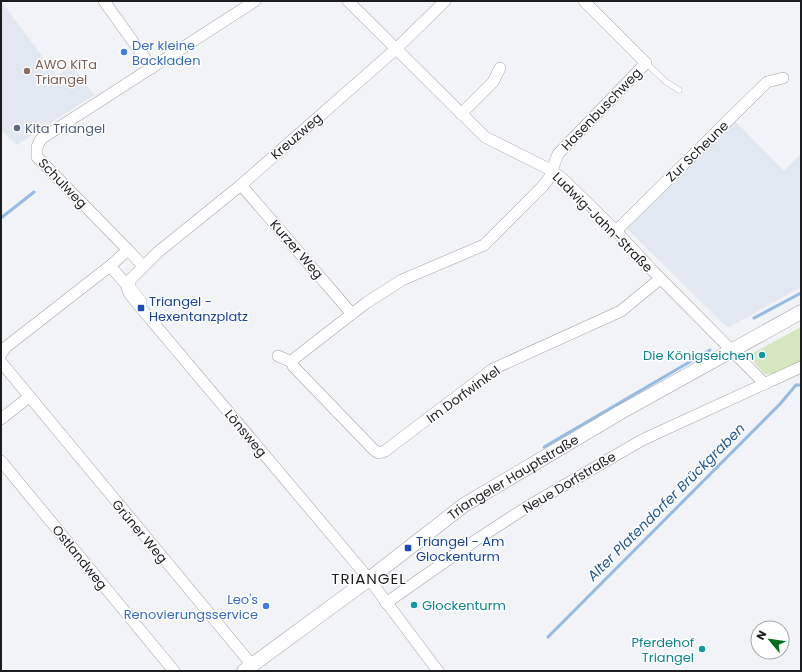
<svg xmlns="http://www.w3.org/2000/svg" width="802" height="672" font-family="Poppins,sans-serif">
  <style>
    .built { fill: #e1e8f2 }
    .green { fill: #d6e6bd }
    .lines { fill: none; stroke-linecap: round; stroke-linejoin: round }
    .stream { stroke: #95bbe2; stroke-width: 3 }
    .service-casing { stroke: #a2a4a7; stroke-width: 6 }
    .minor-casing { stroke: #a2a4a7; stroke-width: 12 }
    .tertiary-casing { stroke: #a2a4a7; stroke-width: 15 }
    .service { stroke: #fff; stroke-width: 5.5 }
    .minor { stroke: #fff; stroke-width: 11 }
    .tertiary { stroke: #fff; stroke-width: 14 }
    .shop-dot { fill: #3f7fe0; stroke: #fff; stroke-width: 1.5 }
    .education-dot { fill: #8d6e63; stroke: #fff; stroke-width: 1.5 }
    .service-dot { fill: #5c6f8a; stroke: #fff; stroke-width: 1.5 }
    .transit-dot { fill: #1a4fb4; stroke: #fff; stroke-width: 1.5 }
    .culture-dot { fill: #0f9aa8; stroke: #fff; stroke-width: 1.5 }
    .labels { text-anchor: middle; stroke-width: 3; stroke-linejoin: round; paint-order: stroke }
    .shop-label { font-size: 13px; fill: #366cbe; stroke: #fff; text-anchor: start }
    .education-label { font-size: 13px; fill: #785e54; stroke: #fff; text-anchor: start }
    .street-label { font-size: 13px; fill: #1b1c1d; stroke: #fff }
    .service-label { font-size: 13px; fill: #4e5e75; stroke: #fff; text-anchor: start }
    .transit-label { font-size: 13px; fill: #164399; stroke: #fff; text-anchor: start }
    .culture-label { font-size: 13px; fill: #0d838f; stroke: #fff; text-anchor: end }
    .water-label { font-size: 14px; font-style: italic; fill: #21598a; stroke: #fff }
    .quarter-label { font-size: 15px; letter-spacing: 1px; fill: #1b1c1d; stroke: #fff }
  </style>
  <rect width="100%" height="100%" fill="#f1f3f7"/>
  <g class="built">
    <path d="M1,1l56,75 15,-10 22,29 -77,50 -16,-15z"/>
    <path d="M735,121l49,50 17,-17v133l-71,40h-3l-101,-99z"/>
  </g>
  <path class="green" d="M801,327v36l-27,13 -1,-2h-8l-14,-15 -1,-2 3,-4z"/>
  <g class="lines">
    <g class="stream">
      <path d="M1,218l33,-26"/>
      <path d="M754,318l47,-25"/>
      <path d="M544,447l166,-97"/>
      <path d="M548,637l232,-233 16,-19h5"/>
    </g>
    <g class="service-casing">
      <g id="service">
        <path d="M646,63l19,18 14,9"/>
        <path d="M132,279l1,8 11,14 -2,7"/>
      </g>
    </g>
    <g class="minor-casing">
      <g id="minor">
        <path d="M104,1l48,67"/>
        <path d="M348,1l137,136 66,33 11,8 54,53 37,40 112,113"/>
        <path d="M584,1l62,62 -88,91 -9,24 -6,8 -59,59 -82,35 -36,23 -71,55 -3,4 1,4 81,84 5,3 6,-2 108,-82 128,-58 39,-32"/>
        <path d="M461,114l32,-32 7,-14"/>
        <path d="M241,185l111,129"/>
        <path d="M616,231l151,-149 16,-4"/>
        <path d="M128,250l-91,-93v-10l4,-8 214,-138"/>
        <path d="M143,266l-15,-16 -18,16 16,18 3,9 12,15 228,271 69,92"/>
        <path d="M126,284l32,-32 83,-67 155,-136 49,-48"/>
        <path d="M1,354l5,-7 104,-81"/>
        <path d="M278,356l14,6"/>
        <path d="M1,362l251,303"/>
        <path d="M1,419l28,-22"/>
        <path d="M1,461l173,210"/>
        <path d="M386,603l90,-63 51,-33 115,-67 159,-73"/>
      </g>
    </g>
    <g class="tertiary-casing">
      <g id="tertiary">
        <path id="s1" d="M244,671l125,-92 95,-74 157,-93 180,-100"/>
      </g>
    </g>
    <use href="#service" class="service"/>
    <use href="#minor" class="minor"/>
    <use href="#tertiary" class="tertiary"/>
  </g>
  <g class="shop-dot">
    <circle cx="124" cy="52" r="4"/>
    <circle cx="266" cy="606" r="4"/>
  </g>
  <circle class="education-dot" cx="27" cy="71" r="4"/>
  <circle class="service-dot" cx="17" cy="128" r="4"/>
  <g class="transit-dot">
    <rect x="137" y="304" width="8" height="8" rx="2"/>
    <rect x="404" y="544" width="8" height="8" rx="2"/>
  </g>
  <g class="culture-dot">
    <circle cx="762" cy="355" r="4"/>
    <circle cx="414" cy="605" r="4"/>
    <circle cx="702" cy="649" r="4"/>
  </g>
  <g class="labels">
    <g class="shop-label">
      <text x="132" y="50">Der kleine<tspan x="132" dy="15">Backladen</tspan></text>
      <text x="258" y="604" text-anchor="end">Leo's<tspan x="258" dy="15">Renovierungsservice</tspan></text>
    </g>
    <g class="education-label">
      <text x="35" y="69">AWO KiTa<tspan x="35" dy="15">Triangel</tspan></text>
    </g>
    <g class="street-label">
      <text transform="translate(601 109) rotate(-46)" y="5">Hasenbuschweg</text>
      <text transform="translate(296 136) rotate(-41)" y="5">Kreuzweg</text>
      <text transform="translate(697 151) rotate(-44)" y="5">Zur Scheune</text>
      <text transform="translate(63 183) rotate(46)" y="5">Schulweg</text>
      <text transform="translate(603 222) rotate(45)" y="5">Ludwig-Jahn-Straße</text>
      <text transform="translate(297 249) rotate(49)" y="5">Kurzer Weg</text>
      <text transform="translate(463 394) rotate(-36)" y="5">Im Dorfwinkel</text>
      <text transform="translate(246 433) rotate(50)" y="5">Lönsweg</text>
      <text dy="5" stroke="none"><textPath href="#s1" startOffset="332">Triangeler Hauptstraße</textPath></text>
      <text transform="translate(569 482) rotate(-31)" y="5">Neue Dorfstraße</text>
      <text transform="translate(140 531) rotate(50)" y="5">Grüner Weg</text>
      <text transform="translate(80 557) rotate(51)" y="5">Ostlandweg</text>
    </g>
    <g class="service-label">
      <text x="25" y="133">Kita Triangel</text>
    </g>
    <g class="transit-label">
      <text x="149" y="306">Triangel -<tspan x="149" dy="15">Hexentanzplatz</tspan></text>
      <text x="416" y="546">Triangel - Am<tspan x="416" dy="15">Glockenturm</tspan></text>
    </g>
    <g class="culture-label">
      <text x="754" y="360">Die Königseichen</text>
      <text x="422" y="610" text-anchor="start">Glockenturm</text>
      <text x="694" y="647">Pferdehof<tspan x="694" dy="15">Triangel</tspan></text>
    </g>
    <g class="water-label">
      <text transform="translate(666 502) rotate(-45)" y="5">Alter Platendorfer Brückgraben</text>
    </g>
    <g class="quarter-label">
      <text x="369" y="584">TRIANGEL</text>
    </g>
  </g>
  <rect width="802" height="672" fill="none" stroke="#1b1c1d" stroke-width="4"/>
  <g transform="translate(770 640) rotate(299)"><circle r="19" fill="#ffffff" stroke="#a4a4a5"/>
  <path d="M0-3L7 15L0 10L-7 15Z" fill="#056d1b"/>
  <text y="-6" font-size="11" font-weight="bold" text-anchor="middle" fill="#1b1c1d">N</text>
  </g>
</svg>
